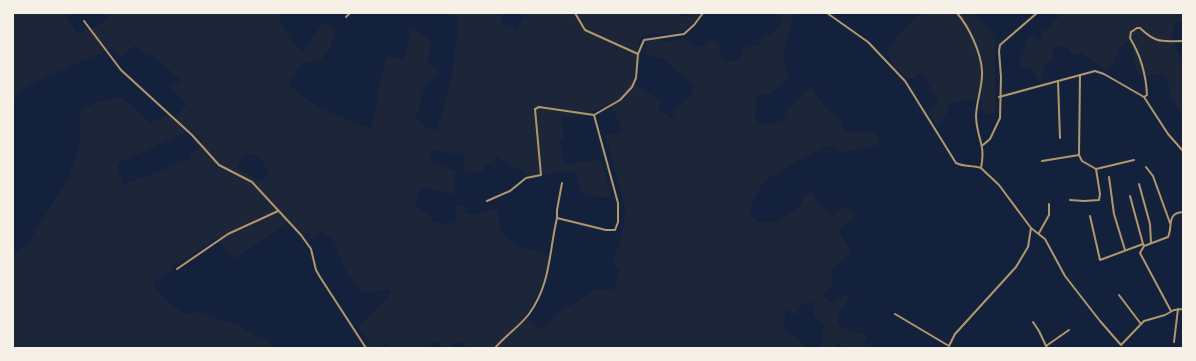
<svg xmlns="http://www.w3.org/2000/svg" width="1196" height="361" font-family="'Source Sans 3',sans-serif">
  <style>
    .green { fill: #1d2539; fill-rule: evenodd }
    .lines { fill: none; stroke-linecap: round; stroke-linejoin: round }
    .minor { stroke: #b1986c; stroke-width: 2 }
  </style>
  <rect width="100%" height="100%" fill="#14213d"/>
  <g class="green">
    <path d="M13,13h60l-6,4 10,16 19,-6 12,-9 -4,-5h177l-2,7 12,20 10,11 4,-1 16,-25c7,-3 9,-1 14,5 0,8 -7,23 -14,29 -5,4 -13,3 -19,3l-14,23 30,22 53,22c5,-14 10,-68 18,-73l15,3 6,-22 -3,-3v-6l7,1 18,12 -5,22 11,6 -4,9 -8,5 -10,35c4,6 14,13 21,12l15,-54 7,-58 -12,-3 -1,-2h55l1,12 15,4 9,-16h155v3h8l3,-3h9c-6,7 -12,15 -20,19 -12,5 -36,-3 -41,7 -2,6 -1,9 0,15 0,5 -6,24 -8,30l27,15 1,5 -2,6 16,9 3,-1 -4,-4v-3l17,-15 4,-10 -31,-27 -17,-5 1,-11 9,-4 8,3 22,-4 5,7 9,2c7,-4 12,-10 19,-3l1,11 4,6h14l4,-5 1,-7 10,-4 4,2 3,-3 1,-6 12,-4 9,-12 -1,-9h13l-11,43 3,14 4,7 -20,17 -13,2 -2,22 6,7h6l16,-5 3,-8 25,-26 13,20 17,15v7l7,4h26l5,9 -2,4 -10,3h-7l-4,3 -7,-1 -4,3 -16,-7c-17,8 -52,24 -65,37 -8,9 -13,21 -13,32l7,7h17l14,-8 12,-9 3,-9 7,-5 20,26 15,-11 10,9 -17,15 12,22 -19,17v18l-9,7 7,8 6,-1 7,-6h5l1,4 -9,12 -3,9 3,7 27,9 -4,8 8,4h-30l-2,-6 -4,3v3l-14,-1 3,-10 -3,-7 3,-4 -10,-11 -1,-14 -12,5 -6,9 -9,-6c-6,29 7,22 21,39h-310l30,-29 15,11 14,-16 41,-25 16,2 8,-23 -9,-3 10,-30 3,-22 -2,-14 -18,-64 18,-3 -12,-27 -19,6 -3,5 -28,2 3,22 -4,1 4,24 37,-6 10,38h-18l-12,-5 -4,-18c-9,-6 -37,2 -47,4l-2,-3 -32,-19 -3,8 -7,-2 -4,11 -16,-2 -3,-6 2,-9 -4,-4 -7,2 -10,-3h-12l-2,4 1,6 25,10 -3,24 -30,-9c-4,7 -8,13 -6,21l12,8 4,6 13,4 10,-4 -1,-16 10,1 -1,6 7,3 26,-6c3,6 1,15 4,22 9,18 34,18 49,26 -4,19 -13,44 -26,60 -9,11 -21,20 -31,31h-24l-9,-6h-4l-8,6h-6c-5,-9 -12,-6 -19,0h-29l-10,-5 -3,5h-23l6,-4 7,1 -11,-16v-4l31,-32 -1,-4 -29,4 -20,-30 1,-3 -9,-21 -12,-8 -6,6 -7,-4 -6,4 -14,-15 -54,37 -16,-21 -41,26 -2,-3 -4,10 -17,11v6l16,16 16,11 13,-4 26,11 14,3 15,10 15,6 3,7h-259v-94l14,-9 41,-67 11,-29 1,-38 17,-9 23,-5c10,8 23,16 29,27l20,-11 6,5 12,-14 -19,-19 15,-3 -32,-28 -3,3 -12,-12 -16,12 -8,-9 -89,40 -10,13zM190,130l13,12v2l-13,11 1,3 -68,27 -6,-21zM245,153c12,0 21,10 23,22l-6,6 -25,-13z"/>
    <path d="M925,13h47c11,6 20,17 23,29v71l-9,1 -4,-4v-8l-7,-3 -25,4 -3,10 -10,14 -10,-17 7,-4 4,-7 -17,-26 -12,7 -17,-17 -5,-10c8,-14 23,-34 38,-40z"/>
    <path d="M1054,13h129v9h-9l-2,18 11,22v54l-13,-20 -2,-16 -3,-4 -6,-2 -18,2c-10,-10 -3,-27 -15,-35l-5,5 -11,23 -5,1 -22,-17 -12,1 -3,-6 -14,-2 -2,13 -7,6 -4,16h-3l-7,-14h-10l-1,-7 10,-25 13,6 -2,-10h5l13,-15z"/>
  </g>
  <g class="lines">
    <g class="minor">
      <path d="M575,13l10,17 53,24"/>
      <path d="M827,13l41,29 37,39 51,82c8,4 16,2 25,5"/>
      <path d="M957,13c12,14 24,39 25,58 1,15 -6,31 -6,46 1,22 10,27 5,51l18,17 32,43 14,11 20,37 35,45 21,24 23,-24 21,-6 9,-5 9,-1"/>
      <path d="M346,17l4,-4"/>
      <path d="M84,21l37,49 71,65 27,30 33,17 49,53 10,14 5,21 4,7 46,71"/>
      <path d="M1058,81l2,57"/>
      <path d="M999,97l96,-26 9,3 40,23 24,37 15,17"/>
      <path d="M1144,97l3,-2c-1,-21 -6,-39 -17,-57l1,-6 6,-4h3c17,16 21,13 43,13"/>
      <path d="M983,145l7,-6 10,-21 1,-41 -2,-26 1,-6 37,-32"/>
      <path d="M1042,161l37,-6"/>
      <path d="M1146,167l7,9 17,47"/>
      <path d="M1096,169l38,-9"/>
      <path d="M1109,177l5,37 11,36"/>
      <path d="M1139,184l11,40 1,19"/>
      <path d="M1130,196l13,48"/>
      <path d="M1070,200l14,1 15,-1 1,-6 -4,-25 -14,-8 -3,-6 1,-80"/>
      <path d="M487,201l23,-10 16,-13 15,-3 -6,-66 4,-2 55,8"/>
      <path d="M1090,216l10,44 43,-16 1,2"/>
      <path d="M557,218v-8l5,-27"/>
      <path d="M1039,233l10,-18v-11"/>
      <path d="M177,269l51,-35 50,-23"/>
      <path d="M1119,295l22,29"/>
      <path d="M1171,311l-31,-58 4,-7 24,-9c5,-10 -2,-24 15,-25"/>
      <path d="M895,314l54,32 6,-12 61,-67 12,-20 3,-19"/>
      <path d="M1033,322l6,9 8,17"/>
      <path d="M1174,342l4,-33"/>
      <path d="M1046,346l23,-16"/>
      <path d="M495,348c10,-12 25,-22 34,-34 22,-30 20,-63 28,-96l49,12h9l3,-8v-19l-24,-88 26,-15 12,-13 4,-9 2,-24 6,-14 40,-6 10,-9 9,-12"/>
    </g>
  </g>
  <rect width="1196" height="361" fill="none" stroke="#f6f1e7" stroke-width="28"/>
</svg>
